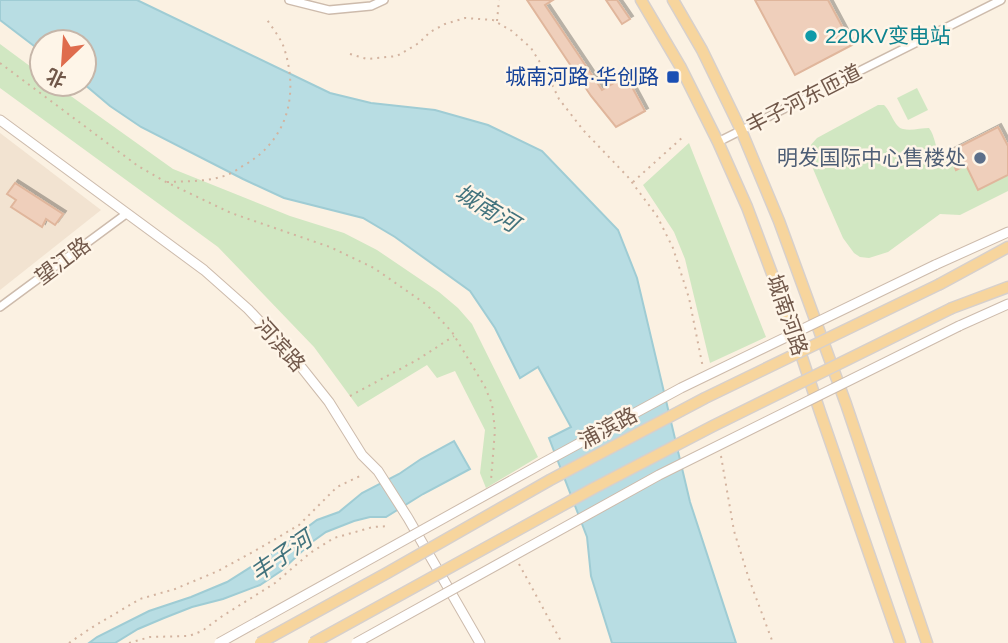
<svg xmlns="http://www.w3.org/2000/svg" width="1008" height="643" font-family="Helvetica,'Noto Sans SC',sans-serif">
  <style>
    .residential { fill: #f2e3d1 }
    .green { fill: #d1e7c2 }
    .water { fill: #b8dde3; stroke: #9fccd4; stroke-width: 2 }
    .building { fill: #efcfbb; stroke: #e0b69c; stroke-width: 2; filter: url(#shadow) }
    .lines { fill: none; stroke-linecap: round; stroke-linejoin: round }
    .minor-casing { stroke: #cdbbac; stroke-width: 10 }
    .tertiary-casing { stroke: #cdbbac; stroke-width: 11 }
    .primary-casing { stroke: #d7d0cc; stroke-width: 13 }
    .path { stroke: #d3b39f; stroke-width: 2; stroke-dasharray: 2 5; stroke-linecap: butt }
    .minor { stroke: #fff; stroke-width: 7 }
    .tertiary { stroke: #fff; stroke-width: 9 }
    .primary { stroke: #f7d59d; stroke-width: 10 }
    .tertiary-bridge-casing { stroke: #cdbbac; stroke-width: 11; stroke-linecap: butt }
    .primary-bridge-casing { stroke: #d7d0cc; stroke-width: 13; stroke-linecap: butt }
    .tertiary-bridge { stroke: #fff; stroke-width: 9 }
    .primary-bridge { stroke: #f7d59d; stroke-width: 10 }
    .culture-dot { fill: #0f9aa8; stroke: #fef5e8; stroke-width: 2.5 }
    .transit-dot { fill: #1a4fb4; stroke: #fef5e8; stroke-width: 2.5 }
    .service-dot { fill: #5c6f8a; stroke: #fef5e8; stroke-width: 2.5 }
    .labels { text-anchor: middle; stroke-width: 5; stroke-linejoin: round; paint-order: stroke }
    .culture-label { font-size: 21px; fill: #0d838f; stroke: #fef5e8; text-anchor: start }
    .transit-label { font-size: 21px; fill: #164399; stroke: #fef5e8; text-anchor: end }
    .street-label { font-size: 21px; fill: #71584a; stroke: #fef5e8 }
    .service-label { font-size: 21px; fill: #4e5e75; stroke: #fef5e8; text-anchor: end }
    .water-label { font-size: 23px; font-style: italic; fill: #42737d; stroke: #fef5e8 }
  </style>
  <defs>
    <filter id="shadow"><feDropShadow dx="3" dy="-3" stdDeviation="0" flood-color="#0004"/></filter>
  </defs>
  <rect width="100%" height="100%" fill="#fbf1e2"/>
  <path class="residential" d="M0,133l101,77 -101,80z"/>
  <g class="green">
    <path d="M0,44l42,31v9h12l119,85 117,47 54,17 33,17 62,42 19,16 14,16 66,133 -52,31 -6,-15 5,-43 -30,-59 -18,7 -10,-13 -69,42 -44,-60 -96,-100 -218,-159z"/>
    <path d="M917,88l11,22 -20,10 -11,-22z"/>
    <path d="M878,105h6c7,6 10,22 19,24 8,2 18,-1 26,-1 6,8 6,18 10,26l10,-2 8,18 9,-5 12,25 30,-15v16l-48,24 -20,-1 -52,38 -19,6 -9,-1 -6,-4 -11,-15 -18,-41 -17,-40 1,-10 8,-9z"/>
    <path d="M689,143l77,194 -56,26 -25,-104 -11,-27 -31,-47z"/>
  </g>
  <g class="water">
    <path d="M0,0h137l193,93 41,10 64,7 53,15 54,26 76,79 19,48 53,224 46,141h-124l-21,-67 -4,-39 -38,-99 22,-11 -33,-60 -18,11 -25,-50 -25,-37 -75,-54 -32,-19 -79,-20 -41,-19 -102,-52 -31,-21 -26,-22v-42h-42v10l-42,-32z"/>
    <path d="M454,441l16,28 -47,25 -37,23h-16l-16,4 -28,11 -14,10 -31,29 -21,14 -37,14 -31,8 -28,11 -26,11 -23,14h-26l8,-6 52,-26 42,-14 36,-15 43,-27 47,-35 22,-8 23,-19 37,-19 22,-15z"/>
  </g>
  <g class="building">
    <path d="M527,0h26l-8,5 57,85 24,-14 19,35 -29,16 -25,-31z"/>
    <path d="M606,0h11l13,19 -8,5z"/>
    <path d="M755,0h73l24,45 -57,30z"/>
    <path d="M998,127l10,19v29l-30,15 -12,-25 -10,5 -7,-18z"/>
    <path d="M15,183l48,31 -8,11 -9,-6 -4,8 -31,-20 5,-7 -9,-6z"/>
  </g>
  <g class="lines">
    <g class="minor-casing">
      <g id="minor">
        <path d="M289,0l40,10 42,-4 13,-6"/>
        <path d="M718,142l283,-142"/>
        <path d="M0,307l126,-93"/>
      </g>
    </g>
    <g class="tertiary-casing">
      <g id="tertiary">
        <path d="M0,120l204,150 44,39 46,49 35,44 33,53 16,16 30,47 72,125"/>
        <path d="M935,265l73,-33"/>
        <path d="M959,326l49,-22"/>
      </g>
    </g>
    <g class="primary-casing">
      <g id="primary">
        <path d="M641,0l39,66 38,76 29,65 45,120 28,85 80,231"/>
        <path d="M673,0l29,50 39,80 38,91 67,183 81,239"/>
        <path d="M940,284l68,-37"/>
        <path d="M952,308l56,-21"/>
      </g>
    </g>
    <g class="path">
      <path d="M497,21l2,-21"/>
      <path d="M350,54l17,5 30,-3 22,-13 11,-11 15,-8 20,-6 28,2 19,11 19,17 15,24 13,27 25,32 44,46 29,39 16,32 16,50 14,70"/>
      <path d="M0,63l138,103 28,16 65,31 99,34 44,21 53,37 25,27 33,55 7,17 3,26 -4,50"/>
      <path d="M167,182c20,-1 41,0 60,-7 5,-2 10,-5 14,-8 45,-24 58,-69 44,-116 -3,-12 -13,-23 -19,-33"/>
      <path d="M633,182l51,-46"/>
      <path d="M350,396l67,-36 37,-24"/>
      <path d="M721,456l13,75 15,48 24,64"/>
      <path d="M519,564l43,79"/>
      <path d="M69,643l22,-15 49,-29 35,-10 43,-18 42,-23 39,-23 38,-38 23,-11"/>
      <path d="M129,643l21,-6 39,-1 13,-5 19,-14 54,-34 35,-30 24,-15 39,-11 16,-1"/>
    </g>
    <use href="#minor" class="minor"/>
    <use href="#tertiary" class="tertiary"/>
    <use href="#primary" class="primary"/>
    <g class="tertiary-bridge-casing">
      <g id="tertiary-bridge">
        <path d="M219,643l324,-180 138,-75 254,-123"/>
        <path d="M356,643l303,-168 300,-149"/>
      </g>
    </g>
    <g class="primary-bridge-casing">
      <g id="primary-bridge">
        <path d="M260,643l127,-70 163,-93 155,-82 235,-114"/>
        <path d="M313,643l281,-155 119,-62 239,-118"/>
      </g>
    </g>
    <use href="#tertiary-bridge" class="tertiary-bridge"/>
    <use href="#primary-bridge" class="primary-bridge"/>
  </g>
  <circle class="culture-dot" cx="811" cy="36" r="7"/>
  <rect class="transit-dot" x="666" y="70" width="14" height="14" rx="3.5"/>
  <circle class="service-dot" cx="980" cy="158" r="7"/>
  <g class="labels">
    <g class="culture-label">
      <text x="825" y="43">220KV变电站</text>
    </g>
    <g class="transit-label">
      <text x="659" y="84">城南河路·华创路</text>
    </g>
    <g class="street-label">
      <text transform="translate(804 99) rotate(-27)" y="7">丰子河东匝道</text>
      <text transform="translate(63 261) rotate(-37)" y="7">望江路</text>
      <text transform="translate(787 315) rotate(71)" y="7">城南河路</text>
      <text transform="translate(280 345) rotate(48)" y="7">河滨路</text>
      <text transform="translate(608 428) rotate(-28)" y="7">浦滨路</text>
    </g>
    <g class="service-label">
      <text x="966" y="165">明发国际中心售楼处</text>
    </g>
    <g class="water-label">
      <text transform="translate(487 208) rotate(31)" y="8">城南河</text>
      <text transform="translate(281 556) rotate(-35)" y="8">丰子河</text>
    </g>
  </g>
  <g transform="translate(63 63) rotate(205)"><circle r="33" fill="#fef5e8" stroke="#c6b6a9" stroke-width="2"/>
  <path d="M0-5L12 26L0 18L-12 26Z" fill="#df6c4d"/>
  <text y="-10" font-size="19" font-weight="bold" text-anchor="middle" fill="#71584a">北</text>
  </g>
</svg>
